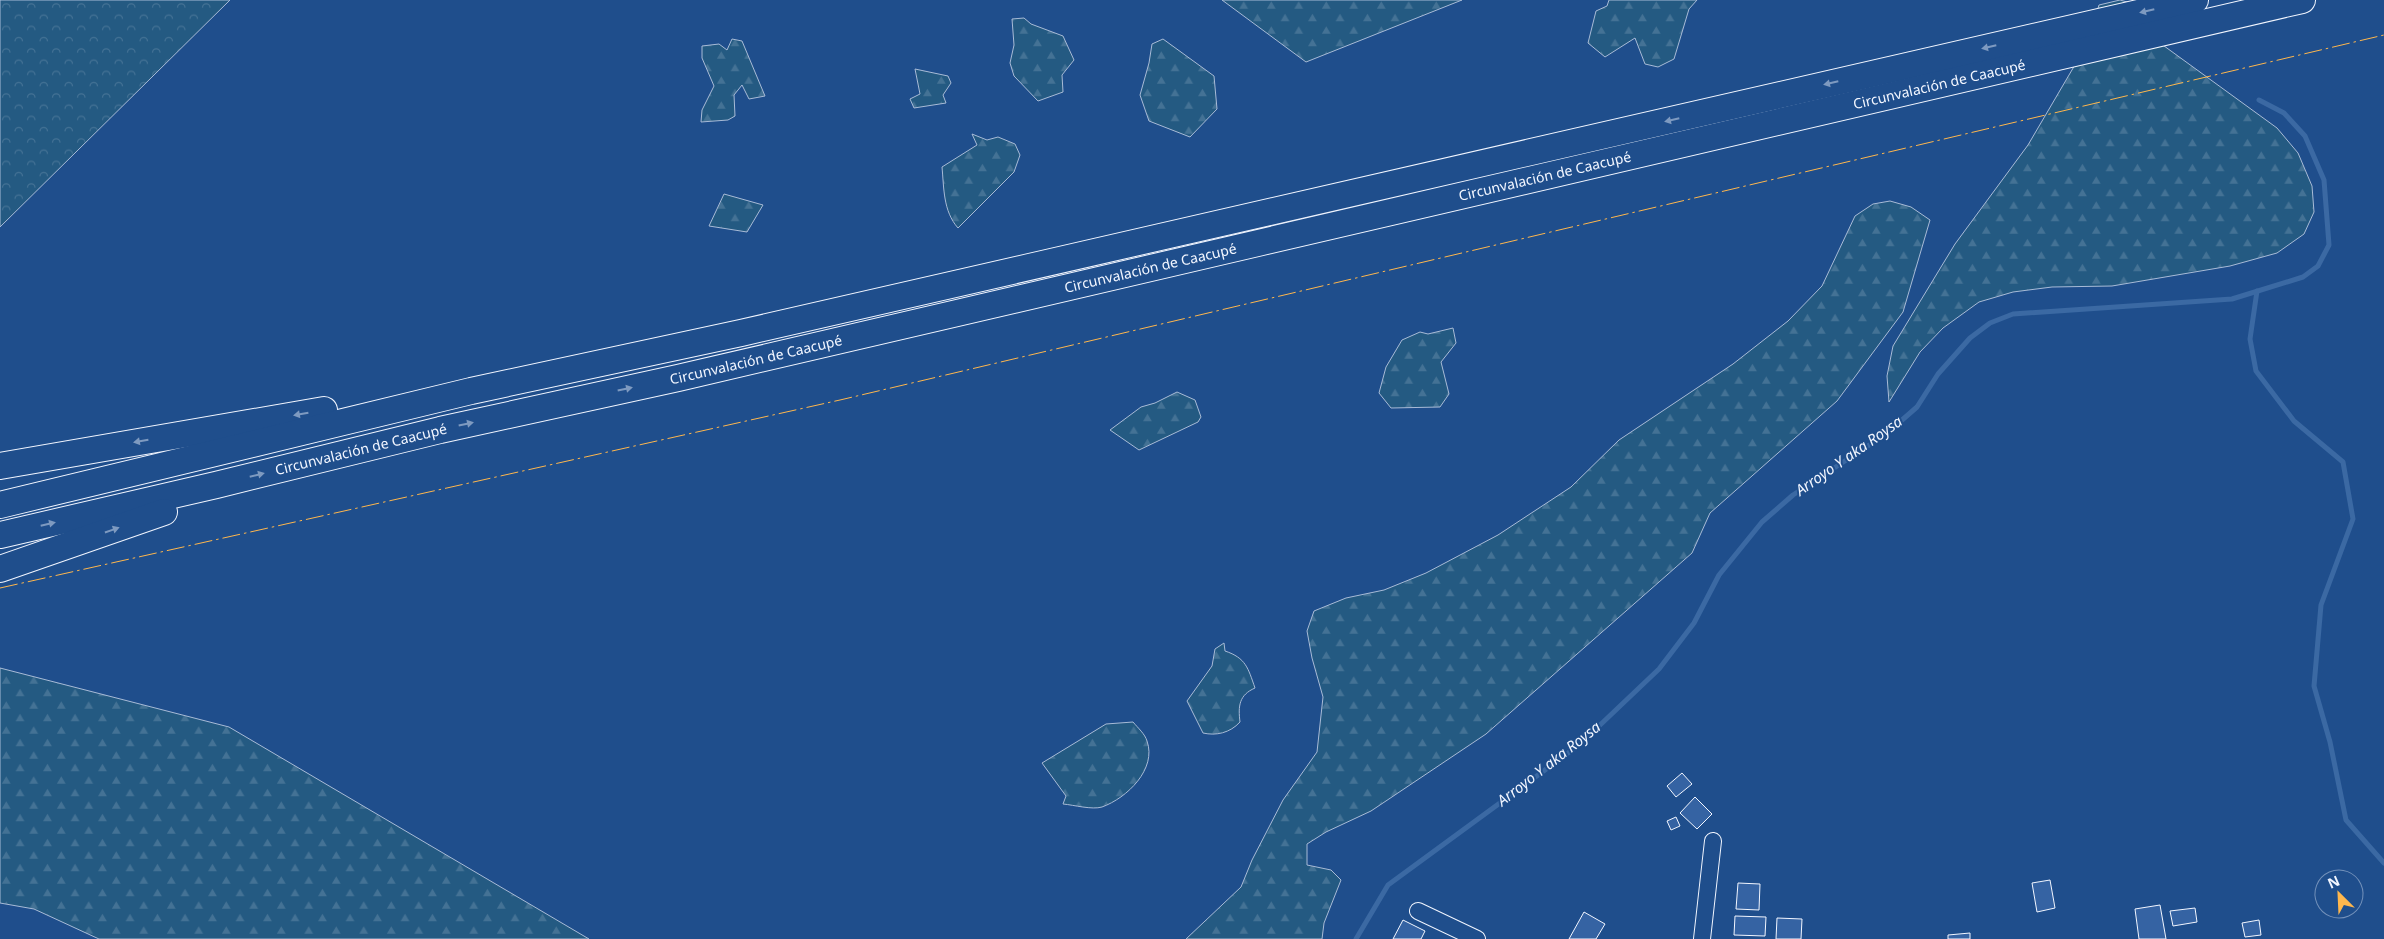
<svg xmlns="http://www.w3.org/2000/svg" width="2384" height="939" font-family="'Noto Sans',sans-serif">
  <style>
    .forest { fill: url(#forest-firs); stroke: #a8bbd7 }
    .park { fill: url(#park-crowns); stroke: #a8bbd7 }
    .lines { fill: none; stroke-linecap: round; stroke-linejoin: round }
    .stream { stroke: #3b69a3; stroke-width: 5 }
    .building { fill: #3563a3; stroke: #f2f6ff }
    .minor-casing { stroke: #f2f6ff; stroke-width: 18 }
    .trunk-casing { stroke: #f2f6ff; stroke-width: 28 }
    .minor { stroke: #1f4e8c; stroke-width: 16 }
    .trunk { stroke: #1f4e8c; stroke-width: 26 }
    .power { stroke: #ffb74d; stroke-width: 1; stroke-dasharray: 18 4 2.5 4; stroke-linecap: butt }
    .oneway { fill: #7e9ac0 }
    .labels { text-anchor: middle; stroke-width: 4; stroke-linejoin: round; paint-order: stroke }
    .street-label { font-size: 14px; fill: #f2f6ff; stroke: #1f4e8c }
    .water-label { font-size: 15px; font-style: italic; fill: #f2f6ff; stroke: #1f4e8c }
  </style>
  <defs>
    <pattern id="forest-firs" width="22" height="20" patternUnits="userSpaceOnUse" patternTransform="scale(1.25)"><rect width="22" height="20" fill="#245a82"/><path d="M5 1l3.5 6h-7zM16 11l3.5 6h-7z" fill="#447295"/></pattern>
    <pattern id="park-crowns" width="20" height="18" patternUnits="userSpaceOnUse" patternTransform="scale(1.25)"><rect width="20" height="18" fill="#245a82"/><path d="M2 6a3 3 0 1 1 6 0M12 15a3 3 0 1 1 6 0" fill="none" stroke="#447295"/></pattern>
  </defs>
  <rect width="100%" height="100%" fill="#1f4e8c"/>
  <g class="forest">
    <path d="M1222,0h240l-156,62z"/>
    <path d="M1609,0h88l-8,9 -15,50 -16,8 -13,-3 -10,-26 -30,19 -17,-14 8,-32 11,-5z"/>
    <path d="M2120,0l14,4 26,39 117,85 21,25 14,33 2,26 -10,22 -27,19 -47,13 -118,20 -60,1 -39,5 -34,10 -36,26 -23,24 -31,50 -2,-26 6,-30 62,-102 73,-99 58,-99 13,-41z"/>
    <path d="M1024,18l7,6 32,12 11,24 -12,15 1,17 -25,9 -24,-25 -4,-13 4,-18 -2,-26z"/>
    <path d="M732,39l10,2 23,55 -16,3 -7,-14 -8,10 1,21 -7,4 -27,2 1,-12 12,-24 -12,-28v-12l17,-2 8,6z"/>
    <path d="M1163,39l51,37 3,33 -27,28 -41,-16 -9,-26 9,-32 3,-19z"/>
    <path d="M915,69l33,7 3,7 -8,12 3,8 -32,5 -4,-9 10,-5z"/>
    <path d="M972,134l15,6 11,-3 17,7 5,11 -6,17 -56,56c-15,-17 -14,-40 -16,-61l35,-22z"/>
    <path d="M724,194l39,11 -16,27 -38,-6z"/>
    <path d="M1890,201l21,6 19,13 -27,92 -66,89 -127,112 -18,40 -206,181 -115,77 -45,21 -19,12v21l24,5 10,10 -17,43 -2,16h-136l55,-52 11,-27 31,-60 34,-48 6,-55 -11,-39 -5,-27 7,-20 32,-13 38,-8 42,-17 72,-38 73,-48 48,-47 114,-76 55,-43 34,-35 33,-70 18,-12z"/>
    <path d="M1453,328l3,15 -15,19 8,32 -9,13 -49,1 -12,-15 7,-26 16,-27 18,-8 8,2z"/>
    <path d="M1177,392l18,8 6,17 -3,5 -59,28 -29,-20 31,-23 14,-4z"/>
    <path d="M1224,643l1,8c21,7 23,17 30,37 -16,7 -17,18 -15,34 -10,11 -24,14 -37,11l-16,-32 25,-35 3,-17z"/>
    <path d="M0,668l229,59 360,212h-490l-65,-30 -34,-6z"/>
    <path d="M1133,722c5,6 12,12 14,19 10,28 -20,57 -45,66 -10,3 -28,-2 -39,-3l3,-8 -24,-33 64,-39z"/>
  </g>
  <path class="park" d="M0,0h230l-230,227z"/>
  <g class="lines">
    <g class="stream">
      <path d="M2257,291l-7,48 6,32 38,50 49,41 10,57 -32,86 -7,81 16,56 16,78 38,43"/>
      <path d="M1356,939l32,-54 191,-140 80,-76 35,-46 25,-48 43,-53 31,-27 93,-61 31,-27 21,-33 32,-36 20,-15 23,-9 219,-15 71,-22 15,-11 11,-21 -5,-65 -19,-44 -21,-23 -25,-13"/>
    </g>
  </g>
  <g class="building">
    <path d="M1682,773l10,11 -16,13 -9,-11z"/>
    <path d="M1695,797l17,17 -15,15 -17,-16z"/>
    <path d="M1676,817l4,9 -9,4 -4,-9z"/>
    <path d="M2050,880l5,28 -18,4 -5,-29z"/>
    <path d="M1738,883l22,1 -1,26 -23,-1z"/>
    <path d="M2160,905l6,34h-27l-4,-30z"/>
    <path d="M2195,908l2,14 -24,4 -3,-15z"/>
    <path d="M1584,912l21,12 -9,15h-27z"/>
    <path d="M1735,916l31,1 -1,19 -31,-1z"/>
    <path d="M1777,918l25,1 -1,20h-25z"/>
    <path d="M1403,920l22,11 -4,8h-28z"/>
    <path d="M2259,920l2,15 -16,2 -3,-14z"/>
    <path d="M1970,933v6h-22v-4z"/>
  </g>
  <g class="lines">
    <g class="minor-casing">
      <g id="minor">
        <path d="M1418,911l59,28"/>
        <path d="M1702,939l11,-98"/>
      </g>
    </g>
    <g class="trunk-casing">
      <g id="trunk">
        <path d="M0,466l324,-56"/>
        <path d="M0,505l471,-114 270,-58 1454,-333"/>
        <path id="s1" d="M0,535l216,-50 224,-55 238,-52 1624,-378"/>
        <path d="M0,569l164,-57"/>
      </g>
    </g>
    <use href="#minor" class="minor"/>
    <use href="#trunk" class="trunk"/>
    <path class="power" d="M0,588l840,-188 1544,-365"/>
  </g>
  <defs><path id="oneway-solid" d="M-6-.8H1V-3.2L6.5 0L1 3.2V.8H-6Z" transform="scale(1.25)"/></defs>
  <g class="oneway">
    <use href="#oneway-solid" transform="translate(2147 11) rotate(167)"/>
    <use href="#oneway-solid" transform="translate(1989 47) rotate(167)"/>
    <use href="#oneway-solid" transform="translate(1831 83) rotate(167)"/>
    <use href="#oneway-solid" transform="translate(1672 120) rotate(167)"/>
    <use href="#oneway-solid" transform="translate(625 389) rotate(-12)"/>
    <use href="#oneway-solid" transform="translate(301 414) rotate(170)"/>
    <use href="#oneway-solid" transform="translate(466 424) rotate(-12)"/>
    <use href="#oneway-solid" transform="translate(141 441) rotate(170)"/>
    <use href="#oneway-solid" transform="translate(257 475) rotate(-14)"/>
    <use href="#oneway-solid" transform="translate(48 524) rotate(-13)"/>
    <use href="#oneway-solid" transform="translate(112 530) rotate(-19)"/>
  </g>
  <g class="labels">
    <g class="street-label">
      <text dy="5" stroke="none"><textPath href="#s1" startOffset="1991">Circunvalación de Caacupé</textPath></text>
      <text dy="5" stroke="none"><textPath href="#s1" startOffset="1586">Circunvalación de Caacupé</textPath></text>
      <text dy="5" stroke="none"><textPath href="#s1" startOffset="1181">Circunvalación de Caacupé</textPath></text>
      <text dy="5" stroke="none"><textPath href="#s1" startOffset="776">Circunvalación de Caacupé</textPath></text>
      <text dy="5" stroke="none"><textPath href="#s1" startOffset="371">Circunvalación de Caacupé</textPath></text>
    </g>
    <g class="water-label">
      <text transform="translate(1849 456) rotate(-35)" y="5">Arroyo Y aka Roysa</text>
      <text transform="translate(1549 764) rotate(-38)" y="5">Arroyo Y aka Roysa</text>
    </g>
  </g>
  <g transform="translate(2339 894) rotate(336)"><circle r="24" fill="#1f4e8c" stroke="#7391ba"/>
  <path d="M0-4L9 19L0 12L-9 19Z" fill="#ffb74d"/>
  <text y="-8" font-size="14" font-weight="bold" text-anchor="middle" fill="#f2f6ff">N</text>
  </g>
</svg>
